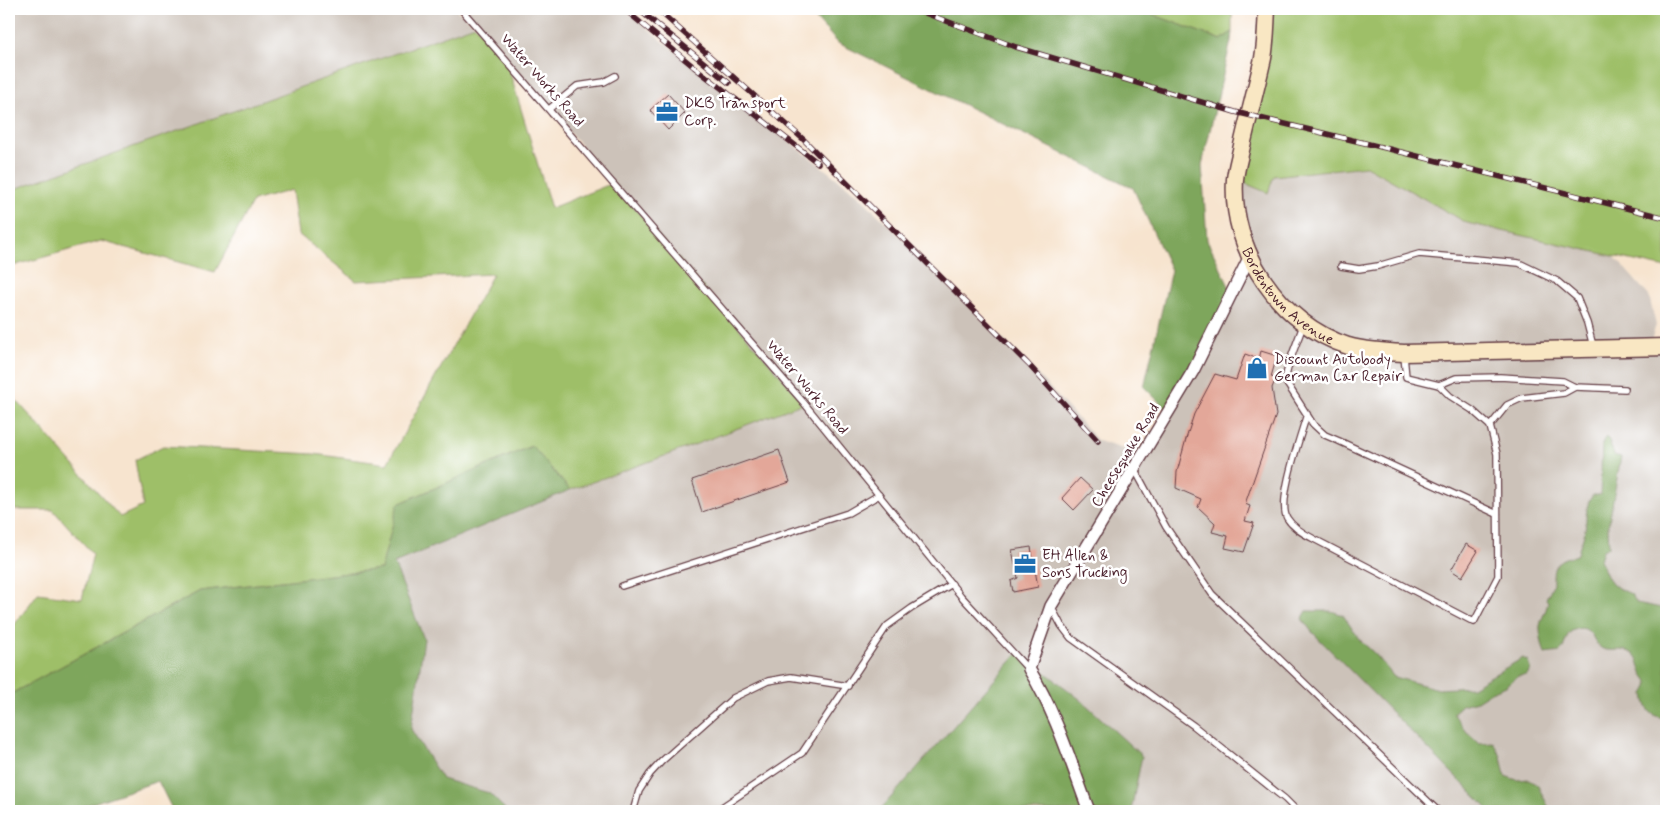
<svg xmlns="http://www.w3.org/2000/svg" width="1675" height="820" font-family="Mynerve,sans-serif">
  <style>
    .industrial { fill: #ccc2b9 }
    .green { fill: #9ebf68; stroke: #746f4a }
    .forest { fill: #7ea65c; stroke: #646244 }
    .building { fill: #e3a799 }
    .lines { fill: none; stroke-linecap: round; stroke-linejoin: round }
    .service-casing { stroke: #643d44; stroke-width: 8 }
    .minor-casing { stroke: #643d44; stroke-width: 14 }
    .secondary-casing { stroke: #643d44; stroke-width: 19 }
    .service { stroke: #fff; stroke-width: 5.5 }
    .minor { stroke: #fff; stroke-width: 11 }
    .secondary { stroke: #f9e7c3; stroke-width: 16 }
    .rail-casing { stroke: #4a1f2b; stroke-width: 5.5 }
    .rail { stroke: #fff; stroke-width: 4; stroke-dasharray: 11; stroke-linecap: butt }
    .labels { text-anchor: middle; stroke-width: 5; stroke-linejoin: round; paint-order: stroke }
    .street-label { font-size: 15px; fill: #4a1f2b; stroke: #fff }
    .poi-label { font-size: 15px; fill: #4a1f2b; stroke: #fff; text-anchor: start }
  </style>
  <rect width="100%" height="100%" fill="#fff"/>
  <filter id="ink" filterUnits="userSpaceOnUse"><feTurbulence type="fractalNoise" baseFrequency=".02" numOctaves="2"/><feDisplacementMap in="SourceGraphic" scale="10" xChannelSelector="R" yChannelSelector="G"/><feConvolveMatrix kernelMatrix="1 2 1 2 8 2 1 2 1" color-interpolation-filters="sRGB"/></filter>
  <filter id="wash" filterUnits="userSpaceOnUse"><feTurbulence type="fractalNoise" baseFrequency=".0096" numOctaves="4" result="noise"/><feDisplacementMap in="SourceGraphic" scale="20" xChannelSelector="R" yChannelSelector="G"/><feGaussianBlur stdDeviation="1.12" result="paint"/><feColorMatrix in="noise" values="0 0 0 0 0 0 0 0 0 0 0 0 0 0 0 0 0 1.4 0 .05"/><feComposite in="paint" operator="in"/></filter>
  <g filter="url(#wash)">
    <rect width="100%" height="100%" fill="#f7e4cf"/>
    <g class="industrial">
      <path d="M9,9h446l20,16 -466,166z"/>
      <path d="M463,9h161l70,58 164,128 170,169 70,77 44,14 108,-199 -15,-77 131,-13 101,57 146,32 36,41 7,29 -7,22h17v464h-535l11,-55 -61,-56 -62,-48 -140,159h-372l-18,-18 -47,-14 -31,-50 13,-90 -30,-76 176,-73 103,-37 130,-50z"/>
    </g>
    <g class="green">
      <path d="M1138,9h94v23l-11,8z"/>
      <path d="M1267,9h399v259l-199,-45 -101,-57 -92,10 -6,17 -33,-14z"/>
      <path d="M475,25l32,38 44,145 62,-25 191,220 -131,50 -103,37 -39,-44 -132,58 -18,65 -181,22 -191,104v-63l29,-39 44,6 11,-45 -40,-44h-44v-118l111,125 23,-11 -8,-46 28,-14 151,8 73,10 106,-190 -137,7 -58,-47 -6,-44 -39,11 -38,71 -114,-31 -92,26v-76z"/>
    </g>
    <g class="forest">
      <path d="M807,9h331l83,31 11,-8 -1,9 -29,124 5,75 24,50 -62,122 -25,-25 27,-117 -38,-82 -295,-145z"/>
      <path d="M1606,437l3,3 5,15 7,2 -13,70 1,20 -6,3 -3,10 7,16 5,7 6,5 13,6 6,9 29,6v109c-16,-1 -20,-9 -22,-24 9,-14 2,-12 -3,-24 -3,-7 -2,-14 -11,-18 -9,-4 -19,0 -27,-3 -11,-4 -10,-27 -29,-19 -10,3 -8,19 -14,22 -4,1 -11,1 -15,2 -2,-5 -6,-23 -5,-28 1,-8 7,-16 8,-24l-2,-3c1,-4 3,-6 5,-10 5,-9 -3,-22 12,-30 6,-3 10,-1 15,-5 1,-8 4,-13 6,-20 4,-13 -1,-27 9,-39h7l2,-51 2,-5z"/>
      <path d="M532,446l38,44 -176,73 30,76 -13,90 31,50 47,14 18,18h-334l-15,-30 -88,30h-61v-116l191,-104 181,-22 17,-65z"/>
      <path d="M1307,611h24l12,4 16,24 18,17 17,21 44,12 34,-2 51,-29 5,3 2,8 -3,6 -9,1 -12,10 -15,6 -14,9 -15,4 -9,8 12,17 14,13 14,-1 8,14 4,20 12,4 12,-1 9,7 11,22 4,3h-63l-178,-179 -10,-13z"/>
      <path d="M1019,652l62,48 61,56 -11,55h-252z"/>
    </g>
    <g id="blocks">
      <g class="building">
        <path d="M668,94l17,19 -17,17 -18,-20z"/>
        <path d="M1261,351l16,5 -6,21 5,1 -4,10 4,27 -31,89 5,2 -5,15 9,2 -10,29 -19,-4 3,-12 -16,-4 3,-9 -17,-16 3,-8 -25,-11 1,-16 9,-33 8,-25 21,-40 21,6 9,-26 14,5z"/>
        <path d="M779,450l11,32 -88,30 -10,-32z"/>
        <path d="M1080,478l13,12 -19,20 -12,-12z"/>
        <path d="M1466,544l12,7 -16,26 -11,-7z"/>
        <path d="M1031,547l7,40 -25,5 -2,-11 7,-3 -6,-28z"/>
      </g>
    </g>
  </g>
  <g filter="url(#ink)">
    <use href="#blocks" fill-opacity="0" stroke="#643d44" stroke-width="1"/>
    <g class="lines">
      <g class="service-casing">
        <g id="service">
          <path d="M461,9l343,394 157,193 67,73"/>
          <path d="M549,109l28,-23 27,-4 11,-6"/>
          <path d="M1341,266l18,3 19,-3 41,-12 100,9 38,18 20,17 10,25 6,23"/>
          <path d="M1303,325c-4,14 -19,45 -17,57l27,42 12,11 14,6 158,73"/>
          <path d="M1439,385l17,-7 44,-1 63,4 12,6 50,2"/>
          <path d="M1307,414c-6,21 -30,87 -20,104 6,10 17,16 27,21l160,83 24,-46 -1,-122 -7,-28 -18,-16 -22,-14 -11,-11 -33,-8 -2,-21"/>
          <path d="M1490,426l17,-21 15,-7 42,-5 11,-6"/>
          <path d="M1134,468l32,59 46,67 226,217"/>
          <path d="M622,586l226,-73 31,-18"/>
          <path d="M1052,608l9,17 10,13 123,88 91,73 12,12"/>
          <path d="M635,811l-1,-3 5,-17 11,-17 12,-13 71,-63 35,-17 23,-4 57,9"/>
          <path d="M716,811l86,-58 85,-127 25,-18 40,-24"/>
        </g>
      </g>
      <g class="minor-casing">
        <path id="minor" d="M1089,811c-18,-48 -33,-98 -60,-142l22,-63 142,-235 57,-115"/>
      </g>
      <g class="secondary-casing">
        <g id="secondary">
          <path id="s1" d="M1267,9c-1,16 -1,33 -4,49 -7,31 -15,61 -22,92 -2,9 -5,20 -6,29 -5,72 45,145 113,167 18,5 37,6 56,7l262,-6"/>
        </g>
      </g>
      <use href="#service" class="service"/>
      <use href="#minor" class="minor"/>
      <use href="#secondary" class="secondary"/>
      <g class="rail-casing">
        <g id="rail">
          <path d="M624,9l70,58 124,96"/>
          <path d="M638,9l91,74"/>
          <path d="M657,9l146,130 225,225 70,77"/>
          <path d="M914,9l102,38 219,65 138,33 293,73"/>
        </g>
      </g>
      <use href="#rail" class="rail"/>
    </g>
  </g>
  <defs>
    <g id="office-bare" transform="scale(1.725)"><path d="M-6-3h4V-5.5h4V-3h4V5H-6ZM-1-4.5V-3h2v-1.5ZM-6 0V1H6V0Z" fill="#1f6fb2" stroke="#fff" stroke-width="2.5" paint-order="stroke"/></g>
    <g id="shop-bare" transform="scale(1.725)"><path d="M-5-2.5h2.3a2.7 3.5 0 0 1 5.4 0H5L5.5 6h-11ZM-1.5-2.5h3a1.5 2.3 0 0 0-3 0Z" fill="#1f6fb2" stroke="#fff" stroke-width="2.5" paint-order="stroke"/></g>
  </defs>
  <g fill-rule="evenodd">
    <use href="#office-bare" x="667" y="112"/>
    <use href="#shop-bare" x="1257" y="368"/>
    <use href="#office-bare" x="1025" y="564"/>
  </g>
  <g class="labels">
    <g class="street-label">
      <text transform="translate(543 80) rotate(49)" y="5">Water Works Road</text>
      <text dy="5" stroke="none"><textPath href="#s1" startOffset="309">Bordentown Avenue</textPath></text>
      <text transform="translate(808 387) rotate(50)" y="5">Water Works Road</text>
      <text transform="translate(1125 455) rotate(-59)" y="5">Cheesequake Road</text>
    </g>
    <g class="poi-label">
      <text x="684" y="108">DKB Transport<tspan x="684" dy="17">Corp.</tspan></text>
      <text x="1274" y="364">Discount Autobody<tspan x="1274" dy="17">German Car Repair</tspan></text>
      <text x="1042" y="560">EH Allen &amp;<tspan x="1042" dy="17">Sons Trucking</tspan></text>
    </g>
  </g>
  <rect width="1675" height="820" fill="none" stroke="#fff" stroke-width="30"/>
</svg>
